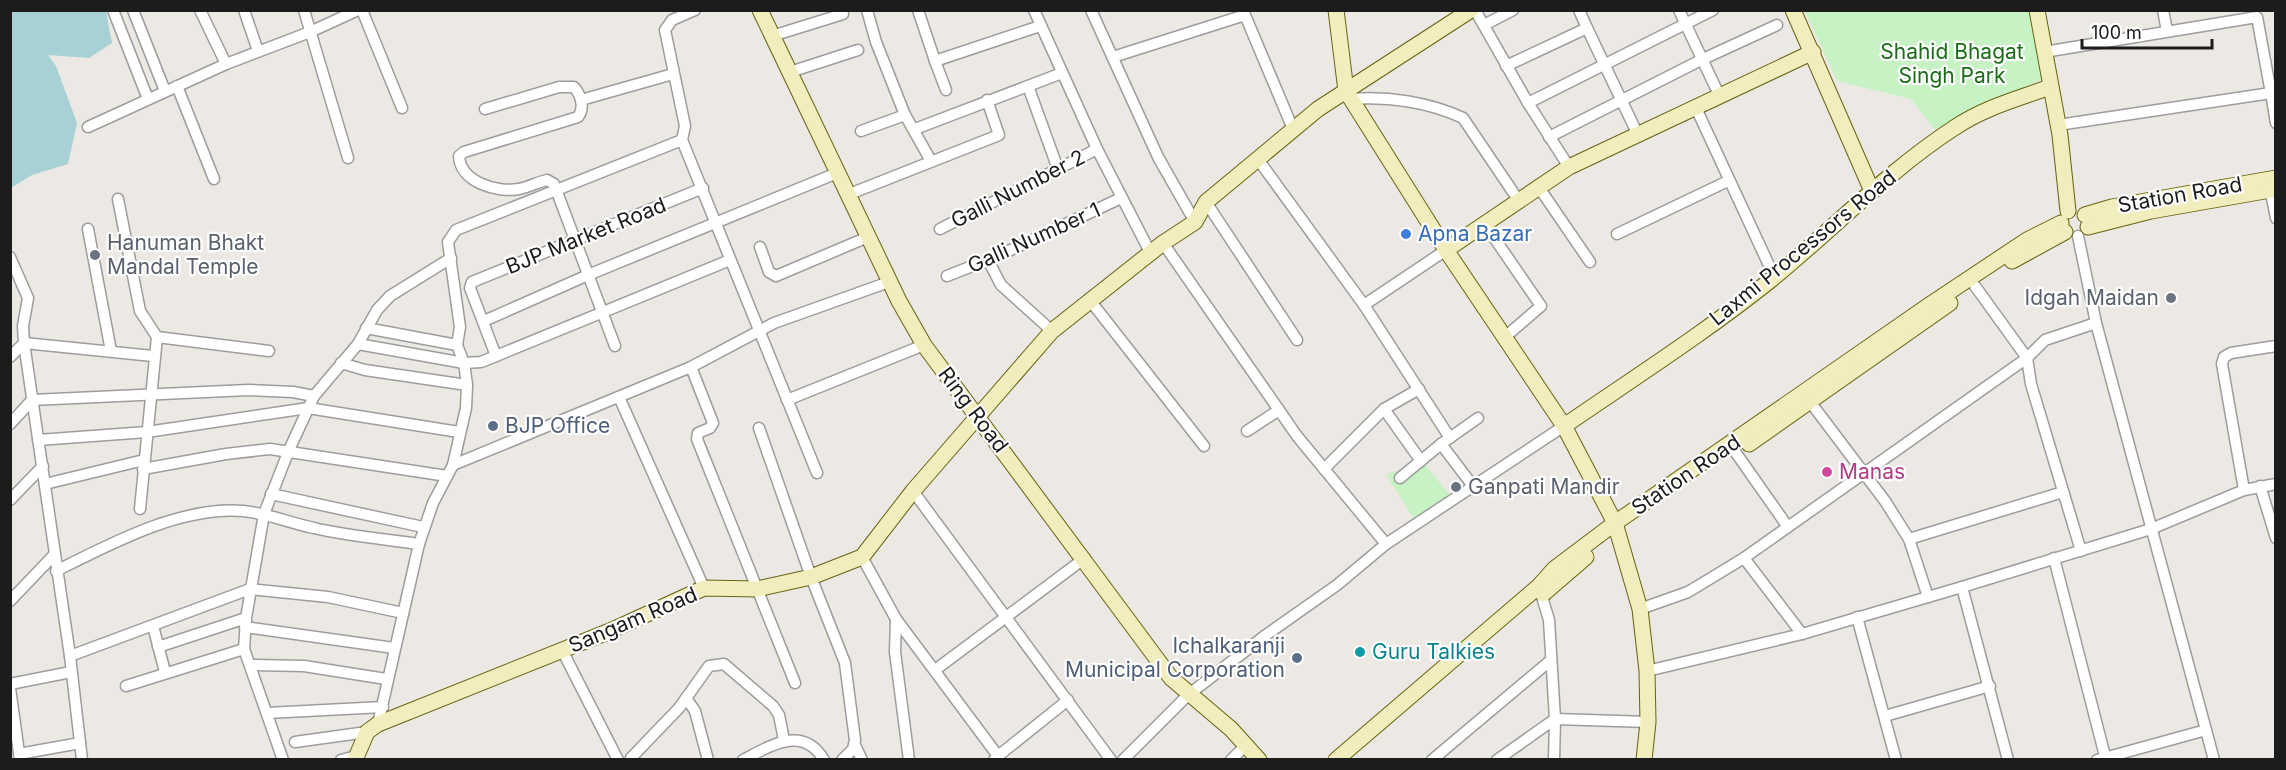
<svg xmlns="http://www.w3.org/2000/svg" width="2286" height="770" font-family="Inter,sans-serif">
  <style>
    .park { fill: #c7f2c4 }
    .water { fill: #a8d1d5 }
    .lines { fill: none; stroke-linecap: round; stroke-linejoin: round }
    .street-casing { stroke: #9d9d9d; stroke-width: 13 }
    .secondary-casing { stroke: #666311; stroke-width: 17 }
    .street { stroke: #fff; stroke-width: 10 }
    .secondary { stroke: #f2edbc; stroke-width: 15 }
    .shop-dot { fill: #3f7fe0; stroke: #fff; stroke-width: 2 }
    .worship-dot { fill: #6b7280; stroke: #fff; stroke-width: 2 }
    .service-dot { fill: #5c6f8a; stroke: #fff; stroke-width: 2 }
    .hotel-dot { fill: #d1479c; stroke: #fff; stroke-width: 2 }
    .culture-dot { fill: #0f9aa8; stroke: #fff; stroke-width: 2 }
    .labels { text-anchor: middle; stroke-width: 4.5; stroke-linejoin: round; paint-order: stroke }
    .park-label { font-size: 21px; fill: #1c6d17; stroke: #fff }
    .street-label { font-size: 21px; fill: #1c1c1c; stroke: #fff }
    .shop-label { font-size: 21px; fill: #366cbe; stroke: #fff; text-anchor: start }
    .worship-label { font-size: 21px; fill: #5b616d; stroke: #fff; text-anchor: start }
    .service-label { font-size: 21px; fill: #4e5e75; stroke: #fff; text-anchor: start }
    .hotel-label { font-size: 21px; fill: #b23c85; stroke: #fff; text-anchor: start }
    .culture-label { font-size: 21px; fill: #0d838f; stroke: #fff; text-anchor: start }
  </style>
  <rect width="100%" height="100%" fill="#ece8e3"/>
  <g class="park">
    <path d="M1805,11h226l13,67 -109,52 -24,-31 -74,-18z"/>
    <path d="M1419,458l35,42 -37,24 -31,-50 24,-6z"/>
  </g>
  <path class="water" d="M11,10l95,1 6,32 -23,15 -41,-3 8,11 21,57 -9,41 -36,11 -21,13z"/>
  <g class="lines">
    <g class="street-casing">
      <g id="street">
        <path d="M113,10l35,89"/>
        <path d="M133,10l32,81"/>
        <path d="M200,10l26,54"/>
        <path d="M244,10l14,41"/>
        <path d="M304,10l44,148"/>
        <path d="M362,10l40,98"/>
        <path d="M867,10l9,32 29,73 26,46"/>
        <path d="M918,10l17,51 105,-35"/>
        <path d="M1034,10l63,139 54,105"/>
        <path d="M1091,10l67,147 37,65"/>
        <path d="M1475,10l53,93 41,64"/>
        <path d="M1679,10l41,87"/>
        <path d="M2163,10l4,21"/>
        <path d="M1484,25l29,-15"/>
        <path d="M1587,28l51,107"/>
        <path d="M772,36l71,-22"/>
        <path d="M2044,52l213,-35 14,76"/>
        <path d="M1113,57l132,-42 48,114"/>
        <path d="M935,61l11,29"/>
        <path d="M1506,66l81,-38 -8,-18"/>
        <path d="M790,72l68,-22"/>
        <path d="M177,86l37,93"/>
        <path d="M1351,99c36,-3 78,3 112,19l56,83"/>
        <path d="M581,100l92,-26"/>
        <path d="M1528,103l185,-93"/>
        <path d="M1696,108l78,168"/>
        <path d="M485,109l74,-22h15c7,8 11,21 4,30l-114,35 -5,4c1,26 38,37 60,33 10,-2 19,-7 28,-9l7,4 61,162"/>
        <path d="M2058,125l213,-32 5,30"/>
        <path d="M88,127l138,-63 84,-32 48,-22"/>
        <path d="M915,129l113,-43"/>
        <path d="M861,131l44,-16"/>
        <path d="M1549,137l154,-78 74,-34"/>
        <path d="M682,140l135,333"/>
        <path d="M1257,158l107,147 86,133"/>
        <path d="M1058,169l-30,-83 34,-13"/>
        <path d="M2269,183l7,35"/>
        <path d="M703,188l-231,94 -2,6 26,68 234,-96"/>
        <path d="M1540,189l50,73"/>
        <path d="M847,195l152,-60 -12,-35"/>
        <path d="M118,199l22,112 17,26 -17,172"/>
        <path d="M1206,202l91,138"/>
        <path d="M1484,223l57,83 -36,31"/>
        <path d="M88,229l23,122"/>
        <path d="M940,229l157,-80"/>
        <path d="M1617,234l111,-53"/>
        <path d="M2078,236l18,87 110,407 -109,30"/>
        <path d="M1163,243l134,193 89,108"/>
        <path d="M760,247l9,25 7,4 92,-39"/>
        <path d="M10,257l18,41 -5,28 1,17 46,313 12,104"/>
        <path d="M988,260l13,25 51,46"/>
        <path d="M947,276l53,-21 121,-57"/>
        <path d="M1975,286l52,72 4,26 50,167"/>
        <path d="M1089,299l115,147"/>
        <path d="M1364,305l82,-55"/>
        <path d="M484,321l104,-46 249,-102"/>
        <path d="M366,328l91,17"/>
        <path d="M157,337l112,14"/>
        <path d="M24,343l129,13"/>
        <path d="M358,344l106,19 17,-1 15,-6"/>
        <path d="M10,357l14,-14"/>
        <path d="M341,363l24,7 102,15"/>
        <path d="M691,367l22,56 -3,5 -12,5 -1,6 98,244"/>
        <path d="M619,397l85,191"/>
        <path d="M787,400l137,-55"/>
        <path d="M1811,403l74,98 24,38 19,58"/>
        <path d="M1384,409l37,52"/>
        <path d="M10,424l22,-24 216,-10 45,2 21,4"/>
        <path d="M759,428l52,149 34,86 10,77 -2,9 -11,11"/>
        <path d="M1247,431l32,-21"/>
        <path d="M38,440l109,-8 161,-24 151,24"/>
        <path d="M1441,444l32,42"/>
        <path d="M1736,453l52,74"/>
        <path d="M453,465l238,-98 83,-44 115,-41"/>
        <path d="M143,469l83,-15 44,-5 177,27"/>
        <path d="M1324,469l60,-60 35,-20"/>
        <path d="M1400,478l41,-34 37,-26"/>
        <path d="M45,484l99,-24"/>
        <path d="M2260,486l16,52"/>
        <path d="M2244,490l-22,-126 2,-7 7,-4 45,-7"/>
        <path d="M913,491l198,269"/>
        <path d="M271,494l152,33"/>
        <path d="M10,500l33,-34"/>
        <path d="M1909,539l154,-47"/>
        <path d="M862,557l34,62 102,137 -4,4"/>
        <path d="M1744,558l283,-200 18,-18 51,-17"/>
        <path d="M2054,558l52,202"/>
        <path d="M56,571c54,-27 124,-65 187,-60 24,2 47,12 71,17 34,8 70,11 105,16"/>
        <path d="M1962,587l46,173"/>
        <path d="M10,601l43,-45"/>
        <path d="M1640,609l48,-17 56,-34 58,76"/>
        <path d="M1857,617l39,143"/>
        <path d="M896,619l-1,33 14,108"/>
        <path d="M246,620l-2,29 39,111"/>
        <path d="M153,626l12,46"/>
        <path d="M245,627l149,21"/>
        <path d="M158,647l88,-29 18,-104 25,-64 25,-54 44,-52 19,-34 13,-14 61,-38"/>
        <path d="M562,650l56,110"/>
        <path d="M70,656l180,-67 78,8 75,16"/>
        <path d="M251,665l53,1 82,13"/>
        <path d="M935,670l150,-112"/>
        <path d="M1647,671l155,-37 160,-47 189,-58 93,-39 32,-6"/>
        <path d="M10,684l61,-12"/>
        <path d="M126,686l118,-37"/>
        <path d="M10,688l10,72"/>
        <path d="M686,698l9,13 13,49"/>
        <path d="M267,713l116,-6"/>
        <path d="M1885,716l105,-30"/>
        <path d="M378,724l41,-180 14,-41 20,-38 13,-57 1,-23 -3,-22 -7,-18 3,-18 -12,-85 8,-12 226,-90 3,-14 -20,-96 7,-10 23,-10"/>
        <path d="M2206,730l8,30"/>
        <path d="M295,742l72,-10"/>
        <path d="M855,745l7,15"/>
        <path d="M19,754l61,-11"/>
        <path d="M998,756l70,-56"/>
        <path d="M631,758l48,-50 30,-42 15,-2 49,42 6,9 5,25"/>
        <path d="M341,760l15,-4"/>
        <path d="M743,760c27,-14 60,-36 81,0"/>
        <path d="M1123,760l65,-65 78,-60 71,-50 49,-41 178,-118"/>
        <path d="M1231,760l16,-16"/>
        <path d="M1432,760l119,-100"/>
        <path d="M1497,760l58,-41 -6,-99 -9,-30"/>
        <path d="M1554,760l1,-41 93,3"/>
      </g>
    </g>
    <g class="secondary-casing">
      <g id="secondary">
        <path d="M760,10l139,291 25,44 247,333 60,51 28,31"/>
        <path d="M1336,10l10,81 100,159 118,176 51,97 25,86 7,62 1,51 -4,38"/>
        <path d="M1793,10l79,181"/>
        <path d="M2037,10l23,125 8,76"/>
        <path d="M2085,215l27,-8 164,-29"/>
        <path d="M2088,227l63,-16 125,-22"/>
        <path d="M1446,250l123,-83 244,-115"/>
        <path d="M2012,261l53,-29"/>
        <path d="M1564,426c70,-48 142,-94 208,-147 61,-50 116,-108 182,-151 29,-20 63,-29 96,-41"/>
        <path d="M1749,444l201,-141"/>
        <path d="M1543,594l43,-37"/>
        <path d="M355,760l12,-28 11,-8 232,-93 94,-43 53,1 54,-12 51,-20 51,-66 139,-160 111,-88 32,-21 11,-20 112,-93 153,-99"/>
        <path d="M1336,760l203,-174 15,-17 61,-46 313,-217 99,-66 34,-17"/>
      </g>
    </g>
    <use href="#street" class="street"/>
    <use href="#secondary" class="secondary"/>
  </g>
  <circle class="shop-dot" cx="1406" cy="234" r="6"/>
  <g class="worship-dot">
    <circle cx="95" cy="255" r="6"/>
    <circle cx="2171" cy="298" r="6"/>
    <circle cx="1456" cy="487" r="6"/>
  </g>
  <g class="service-dot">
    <circle cx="493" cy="426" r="6"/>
    <circle cx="1297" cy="658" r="6"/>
  </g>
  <circle class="hotel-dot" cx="1827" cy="472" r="6"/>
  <circle class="culture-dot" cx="1360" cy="652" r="6"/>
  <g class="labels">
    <g class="park-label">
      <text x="1952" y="59">Shahid Bhagat<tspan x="1952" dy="24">Singh Park</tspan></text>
    </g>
    <g class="street-label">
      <text transform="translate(1018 189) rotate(-27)" y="7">Galli Number 2</text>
      <text transform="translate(2180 195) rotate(-10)" y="7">Station Road</text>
      <text transform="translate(586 236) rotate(-22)" y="7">BJP Market Road</text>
      <text transform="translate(1034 238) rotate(-24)" y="7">Galli Number 1</text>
      <text transform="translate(1803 248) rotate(-39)" y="7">Laxmi Processors Road</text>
      <text transform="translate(973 410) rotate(53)" y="7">Ring Road</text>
      <text transform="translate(1686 475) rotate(-34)" y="7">Station Road</text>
      <text transform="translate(633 620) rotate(-23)" y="7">Sangam Road</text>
    </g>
    <g class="shop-label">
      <text x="1418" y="241">Apna Bazar</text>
    </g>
    <g class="worship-label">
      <text x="107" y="250">Hanuman Bhakt<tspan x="107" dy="24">Mandal Temple</tspan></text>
      <text x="2159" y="305" text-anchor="end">Idgah Maidan</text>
      <text x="1468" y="494">Ganpati Mandir</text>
    </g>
    <g class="service-label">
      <text x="505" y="433">BJP Office</text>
      <text x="1285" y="653" text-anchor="end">Ichalkaranji<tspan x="1285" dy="24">Municipal Corporation</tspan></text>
    </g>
    <g class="hotel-label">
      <text x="1839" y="479">Manas</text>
    </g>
    <g class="culture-label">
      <text x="1372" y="659">Guru Talkies</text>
    </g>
  </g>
  <rect width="2286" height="770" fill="none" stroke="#1c1c1c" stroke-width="24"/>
  <path d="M2082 39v9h130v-9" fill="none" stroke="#1c1c1c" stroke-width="3"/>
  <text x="2091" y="39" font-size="18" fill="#1c1c1c" stroke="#ffffff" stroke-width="4.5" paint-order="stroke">100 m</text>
</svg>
